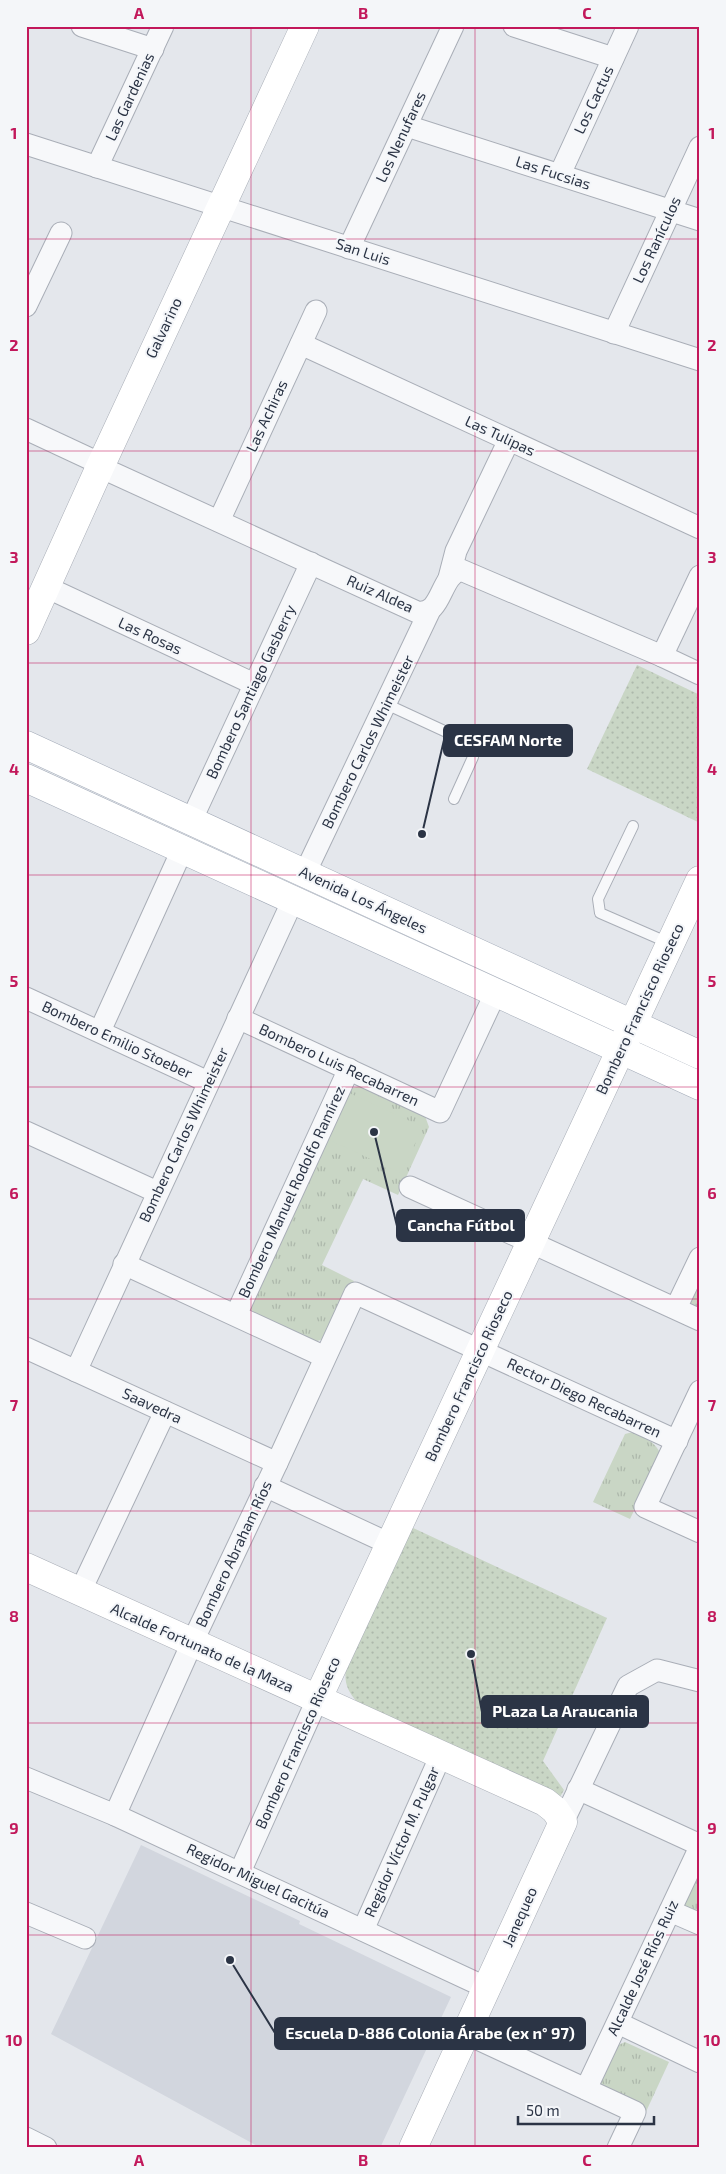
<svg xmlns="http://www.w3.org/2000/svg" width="726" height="2174" font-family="'Exo 2',sans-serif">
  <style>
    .built { fill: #d2d6de }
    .grass { fill: url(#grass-tufts) }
    .park { fill: url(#park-dots) }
    .pitch { fill: #c9d6c5 }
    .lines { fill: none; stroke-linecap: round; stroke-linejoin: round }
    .lane-casing { stroke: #a9aeb7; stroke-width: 12 }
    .street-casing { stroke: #a9aeb7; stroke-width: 23 }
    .secondary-casing { stroke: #a9aeb7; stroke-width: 29 }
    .primary-casing { stroke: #a3abb8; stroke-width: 29 }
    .lane { stroke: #f7f8fa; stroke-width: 10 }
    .street { stroke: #f7f8fa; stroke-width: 21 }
    .secondary { stroke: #fff; stroke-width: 28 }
    .primary { stroke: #fff; stroke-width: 28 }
    .grid { fill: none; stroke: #c2185b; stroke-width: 1; stroke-opacity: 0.55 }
    .labels { text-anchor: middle; stroke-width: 4; stroke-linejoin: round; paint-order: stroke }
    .street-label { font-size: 15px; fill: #2b3445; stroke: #f4f6f9 }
    .leader { fill: none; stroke: #2b3445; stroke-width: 2 }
    .callout-dot { fill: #2b3445; stroke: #f4f6f9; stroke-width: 2 }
    .callout { fill: #2b3445; stroke: #2b3445; stroke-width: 2 }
    .callout-label { font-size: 16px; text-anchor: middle; font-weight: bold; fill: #fff }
    .neatline { fill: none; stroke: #c2185b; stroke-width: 2 }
    .grid-label { font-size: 16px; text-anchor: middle; font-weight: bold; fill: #c2185b }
  </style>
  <defs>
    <pattern id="grass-tufts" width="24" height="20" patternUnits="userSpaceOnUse" patternTransform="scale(1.25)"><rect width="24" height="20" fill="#c9d6c5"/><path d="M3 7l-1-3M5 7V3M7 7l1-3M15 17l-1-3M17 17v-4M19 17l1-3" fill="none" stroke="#adb8ab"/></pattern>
    <pattern id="park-dots" width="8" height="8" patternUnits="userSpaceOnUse" patternTransform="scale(1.25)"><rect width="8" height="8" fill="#c9d6c5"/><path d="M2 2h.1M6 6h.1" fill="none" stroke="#adb8ab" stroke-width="1.8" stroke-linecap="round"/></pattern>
  </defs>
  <rect width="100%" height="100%" fill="#e4e7ec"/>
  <path class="built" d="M141,1845l159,76 -1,3 152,73 -71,151h-119l-210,-114z"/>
  <g class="grass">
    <path d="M360,1086l65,30 4,11 -31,68 -35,-16 -41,86 32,16 -26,56 -13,5 -60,-28 -8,-10 99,-214z"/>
    <path d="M700,1274v35l-13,-6z"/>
    <path d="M633,1432c12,6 23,10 28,23l-31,64 -37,-17 32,-68z"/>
    <path d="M700,1865v48l-20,-8z"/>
    <path d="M625,2042l44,20 -25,54 -47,-29 19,-41z"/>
  </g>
  <g class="park">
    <path d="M637,665l63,30v128l-113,-54z"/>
    <path d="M411,1527l196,91 -64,143 21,29 -4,7 -203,-95c-10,-12 -13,-19 -11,-35z"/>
  </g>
  <path class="pitch" d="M347,1092l76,35 -22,46 -76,-35z"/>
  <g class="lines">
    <g class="lane-casing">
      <g id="lane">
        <path d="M386,704l80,37 5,8 2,8 -19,42"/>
        <path d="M633,826l-35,73 2,14 69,30"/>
      </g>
    </g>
    <g class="street-casing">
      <g id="street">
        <path d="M82,26l71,23"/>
        <path d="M514,26l99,32"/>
        <path d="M407,126l293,94"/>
        <path d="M26,144l674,216"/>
        <path d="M97,167l66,-141"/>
        <path d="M560,174l68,-148"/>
        <path d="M349,248l104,-222"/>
        <path d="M26,306l35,-73"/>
        <path d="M614,333l86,-186"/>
        <path d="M301,344l399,184"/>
        <path d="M26,429l75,35"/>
        <path d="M100,467l317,145c26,4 22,-36 44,-42l201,86 38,18"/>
        <path d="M219,521l97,-210"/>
        <path d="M449,578l7,-27 53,-111"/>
        <path d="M46,587l208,97"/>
        <path d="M662,656l38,-80"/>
        <path d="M191,821l120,-258"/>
        <path d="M305,873l125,-263"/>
        <path d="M26,998l182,84"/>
        <path d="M238,1018l202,94 55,-118"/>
        <path d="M100,1031l83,-183"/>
        <path d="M26,1132l131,60"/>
        <path d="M410,1187l290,133"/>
        <path d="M124,1264l201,93"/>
        <path d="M676,1308l24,-50"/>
        <path d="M236,1315l113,-246"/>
        <path d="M26,1348l251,115"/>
        <path d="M76,1371l217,-471"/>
        <path d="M700,1391l-55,116 55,25"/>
        <path d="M265,1486l125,58"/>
        <path d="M80,1592l85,-180"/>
        <path d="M26,1778l89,37 372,173"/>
        <path d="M578,1789l122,56"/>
        <path d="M115,1815l77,-172 85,-180 78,-170 322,148"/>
        <path d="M563,1822l65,-136 29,-16 43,11"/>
        <path d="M240,1872l77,-172"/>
        <path d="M670,1911l30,13"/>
        <path d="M26,1913l59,25"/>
        <path d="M363,1930l78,-175"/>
        <path d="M618,2023l82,39"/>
        <path d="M467,2034l168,78 -17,36"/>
        <path d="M586,2089l114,-242"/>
        <path d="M26,2138l20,10"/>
      </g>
    </g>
    <g class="secondary-casing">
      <g id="secondary">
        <path d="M26,631l74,-164 205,-441"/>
        <path d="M26,1567l519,235 10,8 8,12 -150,326"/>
        <path d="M317,1700l383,-820"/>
      </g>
    </g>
    <g class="primary-casing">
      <g id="primary">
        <path d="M26,745l674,310"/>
        <path d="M26,778l674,308"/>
      </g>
    </g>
    <use href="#lane" class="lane"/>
    <use href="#street" class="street"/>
    <use href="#secondary" class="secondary"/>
    <use href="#primary" class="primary"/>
  </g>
  <path class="grid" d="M251,26v2122M475,26v2122M26,239h674M26,451h674M26,663h674M26,875h674M26,1087h674M26,1299h674M26,1511h674M26,1723h674M26,1935h674"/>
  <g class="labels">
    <g class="street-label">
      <text transform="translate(130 97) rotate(-65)" y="5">Las Gardenias</text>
      <text transform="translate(594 100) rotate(-65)" y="5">Los Cactus</text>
      <text transform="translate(401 137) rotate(-65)" y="5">Los Nenufares</text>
      <text transform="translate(553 173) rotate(18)" y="5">Las Fucsias</text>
      <text transform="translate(657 240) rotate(-65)" y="5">Los Ranículos</text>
      <text transform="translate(363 252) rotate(18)" y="5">San Luis</text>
      <text transform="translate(164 328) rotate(-65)" y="5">Galvarino</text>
      <text transform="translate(267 416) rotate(-65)" y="5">Las Achiras</text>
      <text transform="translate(500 436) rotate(25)" y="5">Las Tulipas</text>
      <text transform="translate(380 594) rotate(24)" y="5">Ruiz Aldea</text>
      <text transform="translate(150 636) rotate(25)" y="5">Las Rosas</text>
      <text transform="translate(251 692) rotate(-65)" y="5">Bombero Santiago Gasberry</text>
      <text transform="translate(368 742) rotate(-64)" y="5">Bombero Carlos Whimeister</text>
      <text transform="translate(363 900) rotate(25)" y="5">Avenida Los Ángeles</text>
      <text transform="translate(640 1009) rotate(-65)" y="5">Bombero Francisco Rioseco</text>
      <text transform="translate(117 1040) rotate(25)" y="5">Bombero Emilio Stoeber</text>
      <text transform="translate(339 1065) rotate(25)" y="5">Bombero Luis Recabarren</text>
      <text transform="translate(184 1135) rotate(-65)" y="5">Bombero Carlos Whimeister</text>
      <text transform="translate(292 1192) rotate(-65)" y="5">Bombero Manuel Rodolfo Ramírez</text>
      <text transform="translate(469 1376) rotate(-65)" y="5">Bombero Francisco Rioseco</text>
      <text transform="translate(584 1398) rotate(25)" y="5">Rector Diego Recabarren</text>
      <text transform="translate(152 1406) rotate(25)" y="5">Saavedra</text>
      <text transform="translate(234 1554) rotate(-65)" y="5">Bombero Abraham Ríos</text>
      <text transform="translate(202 1648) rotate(24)" y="5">Alcalde Fortunato de la Maza</text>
      <text transform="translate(298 1743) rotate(-66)" y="5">Bombero Francisco Rioseco</text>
      <text transform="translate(402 1842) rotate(-66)" y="5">Regidor Víctor M. Pulgar</text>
      <text transform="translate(258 1881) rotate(25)" y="5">Regidor Miguel Gacitúa</text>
      <text transform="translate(520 1917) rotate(-66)" y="5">Janequeo</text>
      <text transform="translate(643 1968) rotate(-65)" y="5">Alcalde José Ríos Ruiz</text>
    </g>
  </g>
  <path class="leader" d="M422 834L444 740M374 1132L397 1226M471 1654L482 1712M230 1960L275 2033"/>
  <g class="callout-dot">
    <circle cx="422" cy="834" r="5"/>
    <circle cx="374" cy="1132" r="5"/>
    <circle cx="471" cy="1654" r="5"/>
    <circle cx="230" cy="1960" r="5"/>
  </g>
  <g class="callout">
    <rect x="444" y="725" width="128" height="31" rx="5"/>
    <rect x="397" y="1210" width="127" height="31" rx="5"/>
    <rect x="482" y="1696" width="166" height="31" rx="5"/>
    <rect x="275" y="2018" width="310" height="31" rx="5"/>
  </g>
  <g class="callout-label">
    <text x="508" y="746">CESFAM Norte</text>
    <text x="461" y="1231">Cancha Fútbol</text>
    <text x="565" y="1717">PLaza La Araucania</text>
    <text x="430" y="2039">Escuela D-886 Colonia Árabe (ex n° 97)</text>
  </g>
  <rect width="726" height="2174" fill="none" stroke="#f4f6f9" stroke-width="55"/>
  <path d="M518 2116v8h136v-8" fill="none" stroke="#2b3445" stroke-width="2.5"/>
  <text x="526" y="2116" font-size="15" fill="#2b3445" stroke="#f4f6f9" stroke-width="4" paint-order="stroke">50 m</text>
  <rect x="28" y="28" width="670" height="2118" class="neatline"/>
  <g class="grid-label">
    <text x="139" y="19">A</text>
    <text x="363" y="19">B</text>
    <text x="587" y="19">C</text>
    <text x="14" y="139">1</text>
    <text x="712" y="139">1</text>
    <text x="14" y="351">2</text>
    <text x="712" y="351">2</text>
    <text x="14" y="563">3</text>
    <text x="712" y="563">3</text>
    <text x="14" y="775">4</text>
    <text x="712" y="775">4</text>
    <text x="14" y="987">5</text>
    <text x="712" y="987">5</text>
    <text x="14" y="1199">6</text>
    <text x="712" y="1199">6</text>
    <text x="14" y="1411">7</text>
    <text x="712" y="1411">7</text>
    <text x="14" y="1622">8</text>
    <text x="712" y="1622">8</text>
    <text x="14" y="1834">9</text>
    <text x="712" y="1834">9</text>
    <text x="14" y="2046">10</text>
    <text x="712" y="2046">10</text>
    <text x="139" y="2166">A</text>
    <text x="363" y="2166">B</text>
    <text x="587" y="2166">C</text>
  </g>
</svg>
